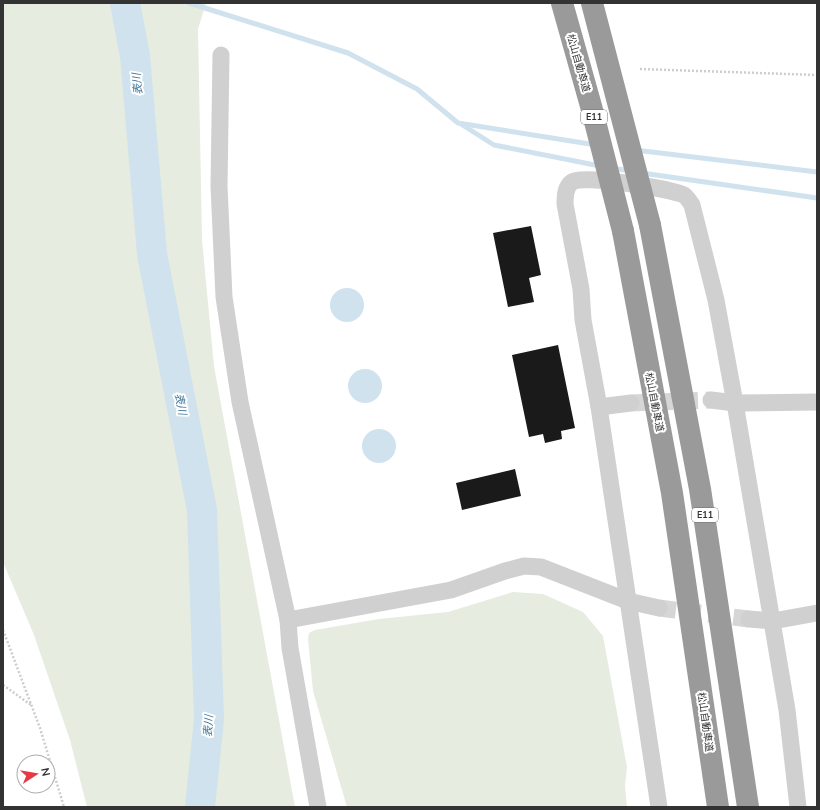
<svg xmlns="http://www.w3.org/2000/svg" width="820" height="810" font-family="'Nunito Sans','Noto Sans JP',sans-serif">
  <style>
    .green { fill: #e6ecdf }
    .water { fill: #cfe2ee }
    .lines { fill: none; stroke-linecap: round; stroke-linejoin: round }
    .stream { stroke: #cfe2ee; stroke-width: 5 }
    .river { stroke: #cfe2ee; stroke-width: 30 }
    .building { fill: #1a1a1a }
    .street-tunnel { stroke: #d6d6d6; stroke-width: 17; stroke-dasharray: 17 8; stroke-linecap: butt }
    .path { stroke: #cdcdcd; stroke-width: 2.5; stroke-dasharray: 2 2; stroke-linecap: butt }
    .street { stroke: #d0d0d0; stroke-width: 17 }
    .highway { stroke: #9a9a9a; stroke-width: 22 }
    .highway-bridge { stroke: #9a9a9a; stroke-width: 22 }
    .labels { text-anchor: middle; stroke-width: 4; stroke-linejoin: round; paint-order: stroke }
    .shield { fill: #fff; stroke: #707070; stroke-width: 1 }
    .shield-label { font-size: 9px; font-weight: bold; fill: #333 }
    .street-label { font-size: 10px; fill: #333; stroke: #fff }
    .water-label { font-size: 11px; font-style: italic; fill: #3f7597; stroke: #fff }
  </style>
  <rect width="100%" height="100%" fill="#fff"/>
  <g class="green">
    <path d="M3,3h203l-8,26 4,211 12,126 81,441h-208l-17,-67 -36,-105 -31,-73z"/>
    <path d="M513,592l30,2 40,18 20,24 24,131 -2,19 2,21h-280l-34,-116 -5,-52 1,-6 6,-3 64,-11 69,-7z"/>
  </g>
  <g class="water">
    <circle cx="347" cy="305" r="17"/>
    <circle cx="365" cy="386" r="17"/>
    <circle cx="379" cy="446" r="17"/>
  </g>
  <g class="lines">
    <g class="stream">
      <path d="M189,3l159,50 69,36 41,34 138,22"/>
      <path d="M461,124l33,21 106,21"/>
      <path d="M635,150l182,22"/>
      <path d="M612,168l18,3"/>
      <path d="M642,173l175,25"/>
    </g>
    <path class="river" d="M125,3l10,53 17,198 50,256 7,209 -9,88"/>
  </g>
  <g class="building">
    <path d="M531,226l10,49 -12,3 5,24 -26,5 -15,-74z"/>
    <path d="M558,345l17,83 -14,3 1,8 -17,4 -2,-9 -14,3 -17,-82z"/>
    <path d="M515,469l6,27 -59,14 -6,-27z"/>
  </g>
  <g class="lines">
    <g class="street-tunnel">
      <path d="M631,403l80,-3"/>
      <path d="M659,608l90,11"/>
    </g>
    <g class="path">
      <path d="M640,69l177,6"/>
      <path d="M3,630l37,98 24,79"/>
      <path d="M3,685l28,20"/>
    </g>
    <g class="street">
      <path d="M221,55l-2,131 5,111 16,105 48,218"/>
      <path d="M711,400l24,3 82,-1"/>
      <path d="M599,407l32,-4"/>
      <path d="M749,619l24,2 44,-8"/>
      <path d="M318,807l-28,-159 -2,-28 163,-30 54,-19 19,-5 17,1 87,34 31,7"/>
      <path d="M659,807l-60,-400 -16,-87 -2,-31 -16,-85c0,-7 0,-17 7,-22 10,-8 99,7 112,13 3,2 6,7 8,10l24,95 19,103 52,307 11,97"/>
    </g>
    <g class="highway">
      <path d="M650,225l50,264 48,318"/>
      <path d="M623,231l49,262 46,314"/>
    </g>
    <g class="highway-bridge">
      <path d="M562,3l29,103 32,125"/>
      <path d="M592,3l58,222"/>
    </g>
  </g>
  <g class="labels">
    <g class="shield">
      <rect x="581" y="110" width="26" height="14" rx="3"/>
      <rect x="692" y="508" width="26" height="14" rx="3"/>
    </g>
    <g class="shield-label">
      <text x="594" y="120">E11</text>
      <text x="705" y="518">E11</text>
    </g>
    <g class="street-label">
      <text transform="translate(579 63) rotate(74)" y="4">松山自動車道</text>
      <text transform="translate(655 402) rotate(79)" y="4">松山自動車道</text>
      <text transform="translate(706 722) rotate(82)" y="4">松山自動車道</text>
    </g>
    <g class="water-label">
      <text transform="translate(137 84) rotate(-95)" y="4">表川</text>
      <text transform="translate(181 404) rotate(79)" y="4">表川</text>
      <text transform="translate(208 726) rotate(-86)" y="4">表川</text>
    </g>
  </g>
  <rect width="820" height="810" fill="none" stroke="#333333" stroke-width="8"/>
  <g transform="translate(36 774) rotate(78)"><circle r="19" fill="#ffffff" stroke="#adadad"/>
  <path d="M0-3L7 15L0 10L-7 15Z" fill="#e63946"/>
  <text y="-6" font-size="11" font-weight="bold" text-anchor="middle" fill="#333333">N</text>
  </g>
</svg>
